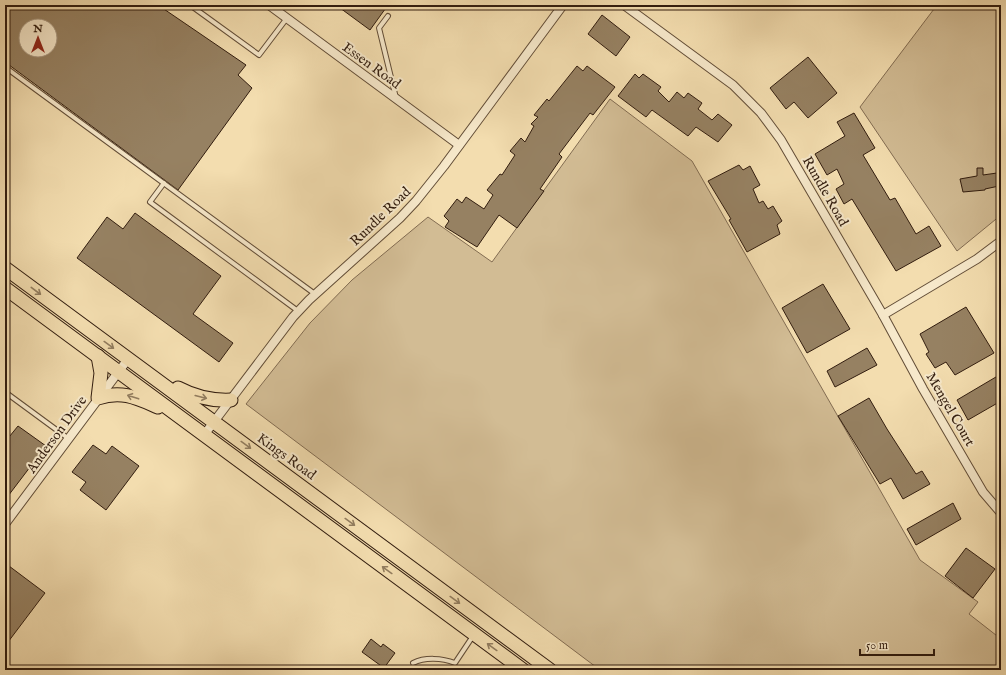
<svg xmlns="http://www.w3.org/2000/svg" width="1006" height="675" font-family="'IM FELL English',serif">
  <style>
    .green { fill: #d2bc94; stroke: #826c52 }
    .building { fill: #968162; stroke: #321d0f; fill-rule: evenodd }
    .lines { fill: none; stroke-linecap: round; stroke-linejoin: round }
    .service-casing { stroke: #624d37; stroke-width: 6 }
    .minor-casing { stroke: #624d37; stroke-width: 10 }
    .primary-casing { stroke: #321d0f; stroke-width: 15 }
    .service { stroke: #f7e9cb; stroke-width: 4 }
    .minor { stroke: #f7e9cb; stroke-width: 8 }
    .primary { stroke: #f3ddaf; stroke-width: 13 }
    .oneway { stroke: #927d5f }
    .labels { text-anchor: middle; stroke-width: 4; stroke-linejoin: round; paint-order: stroke }
    .street-label { font-size: 14px; fill: #321d0f; stroke: #f7e9cb }
  </style>
  <rect width="100%" height="100%" fill="#f3ddaf"/>
  <filter id="stains"><feTurbulence type="fractalNoise" baseFrequency=".005" numOctaves="4"/><feColorMatrix values="0 0 0 0 .2 0 0 0 0 .09 0 0 0 0 .02 0 0 0 .5 -.17"/></filter>
  <radialGradient id="worn" r=".72"><stop offset=".6" stop-color="#630" stop-opacity="0"/><stop offset="1" stop-color="#630" stop-opacity=".3"/></radialGradient>
  <g class="green">
    <path d="M937,5h64v210l-44,36 -97,-144z"/>
    <path d="M610,99l82,62 228,399 58,42 -9,12 32,25v31h-401l-354,-266 64,-81 42,-43 76,-63 64,45z"/>
  </g>
  <g class="building">
    <path d="M5,5h153l88,60 -8,10 14,13 -74,102 -173,-128zM26,26h24v24h-24z"/>
    <path d="M336,5h52l-18,25z"/>
    <path d="M602,15l28,22 -14,19 -28,-22z"/>
    <path d="M808,57l29,36 -29,25 -14,-16 -8,7 -16,-21z"/>
    <path d="M577,66l6,5 4,-5 28,21 -22,28 -3,-2 -31,41 3,3 -22,32 4,2 -27,37 -18,-13 -22,32 -32,-20 4,-6 -5,-5 13,-17 5,4 4,-6 18,12 9,-14 -6,-5 13,-16 2,1 13,-20 -5,-4 11,-13 4,4 9,-16 -3,-2 7,-7 -4,-2 13,-16 2,2z"/>
    <path d="M635,74l4,4 4,-4 18,13 -3,4 11,11 8,-10 7,6 4,-5 14,10 -4,6 14,11 6,-6 14,11 -14,17 -22,-15 -8,9 -36,-26 -6,7 -28,-21z"/>
    <path d="M854,113l21,35 -12,7 27,45 5,-2 21,36 13,-8 12,20 -45,25 -44,-72 -8,5 -8,-15 8,-5 -7,-15 -10,6 -12,-21 30,-18 -8,-14z"/>
    <path d="M739,165l4,5 7,-4 10,19 -7,4 6,14 4,-2 5,8 5,-3 9,15 -5,4 3,9 -33,18 -18,-32 2,-1 -23,-38z"/>
    <path d="M977,168h6v7l14,-2 2,13 -14,3v1l-22,2 -3,-13 17,-3z"/>
    <path d="M135,213l86,63 -28,38 40,29 -14,19 -142,-104 30,-41 16,12z"/>
    <path d="M823,284l27,45 -43,24 -25,-45z"/>
    <path d="M966,307l28,46 -39,22 -9,-13 -11,6 -9,-14 3,-2 -9,-18z"/>
    <path d="M867,348l10,17 -42,22 -8,-16z"/>
    <path d="M1001,374v27l-33,19 -11,-20z"/>
    <path d="M869,398l18,31 29,45 6,-3 8,13 -27,15 -12,-21 -11,6 -42,-68z"/>
    <path d="M18,426l28,20 -41,54v-58z"/>
    <path d="M93,445l13,9 6,-8 27,20 -33,44 -26,-20 6,-8 -14,-10z"/>
    <path d="M953,503l8,16 -45,26 -9,-16z"/>
    <path d="M966,548l29,21 -22,29 -28,-22z"/>
    <path d="M5,563l40,30 -40,53z"/>
    <path d="M371,639l10,8 2,-3 12,9 -11,15 -22,-16z"/>
  </g>
  <g class="lines">
    <g class="service-casing">
      <g id="service">
        <path d="M190,5l69,50 28,-37"/>
        <path d="M388,16l-9,12 17,70"/>
        <path d="M5,67l310,227"/>
        <path d="M164,183l-14,19 148,109"/>
        <path d="M5,392l64,47"/>
        <path d="M413,663c12,-6 29,-5 42,0l18,-27"/>
      </g>
    </g>
    <g class="minor-casing">
      <g id="minor">
        <path d="M269,5l190,140"/>
        <path d="M624,5l109,80 28,28 20,27 102,175 94,-56 24,-18"/>
        <path d="M883,315l40,74 60,103 18,21"/>
        <path d="M204,435l89,-118 16,-17 91,-82 16,-17 28,-35 119,-161"/>
        <path d="M5,524l123,-165"/>
      </g>
    </g>
    <g class="primary-casing">
      <g id="primary">
        <path d="M5,268l545,402"/>
        <path d="M5,288l518,382"/>
        <path d="M98,356l3,17 -3,25c24,-8 39,0 60,9"/>
        <path d="M178,388c17,9 33,13 53,12"/>
      </g>
    </g>
    <use href="#service" class="service"/>
    <use href="#minor" class="minor"/>
    <use href="#primary" class="primary"/>
  </g>
  <defs><path id="oneway-shaft" d="M-6 0H5M1.5-3L5.5 0L1.5 3" fill="none" stroke-width="1.6" stroke-linecap="round" stroke-linejoin="round"/></defs>
  <g class="oneway">
    <use href="#oneway-shaft" transform="translate(36 291) rotate(37)"/>
    <use href="#oneway-shaft" transform="translate(109 345) rotate(36)"/>
    <use href="#oneway-shaft" transform="translate(133 397) rotate(-162)"/>
    <use href="#oneway-shaft" transform="translate(201 397) rotate(14)"/>
    <use href="#oneway-shaft" transform="translate(246 445) rotate(36)"/>
    <use href="#oneway-shaft" transform="translate(350 522) rotate(36)"/>
    <use href="#oneway-shaft" transform="translate(387 570) rotate(-144)"/>
    <use href="#oneway-shaft" transform="translate(455 600) rotate(36)"/>
    <use href="#oneway-shaft" transform="translate(492 647) rotate(-144)"/>
  </g>
  <g class="labels">
    <g class="street-label">
      <text transform="translate(372 65) rotate(36)" y="5">Essen Road</text>
      <text transform="translate(826 191) rotate(60)" y="5">Rundle Road</text>
      <text transform="translate(380 216) rotate(-44)" y="5">Rundle Road</text>
      <text transform="translate(951 409) rotate(60)" y="5">Mengel Court</text>
      <text transform="translate(56 434) rotate(-54)" y="5">Anderson Drive</text>
      <text transform="translate(287 456) rotate(36)" y="5">Kings Road</text>
    </g>
  </g>
  <rect width="1006" height="675" fill="none" stroke="#f3ddaf" stroke-width="20"/>
  <rect x="6" y="6" width="994" height="663" fill="none" stroke="#321d0f" stroke-width="2"/>
  <rect x="10" y="10" width="986" height="655" fill="none" stroke="#321d0f"/>
  <g transform="translate(38 38)"><circle r="19" fill="#f7e9cb" stroke="#a89780"/>
  <path d="M0-3L7 15L0 10L-7 15Z" fill="#8f2418"/>
  <text y="-6" font-size="11" font-weight="bold" text-anchor="middle" fill="#321d0f">N</text>
  </g>
  <path d="M860 649v6h74v-6" fill="none" stroke="#321d0f" stroke-width="2"/>
  <text x="866" y="649" font-size="12" fill="#321d0f" stroke="#f7e9cb" stroke-width="3" paint-order="stroke">50 m</text>
  <rect width="100%" height="100%" filter="url(#stains)"/>
  <rect width="100%" height="100%" fill="url(#worn)"/>
</svg>
